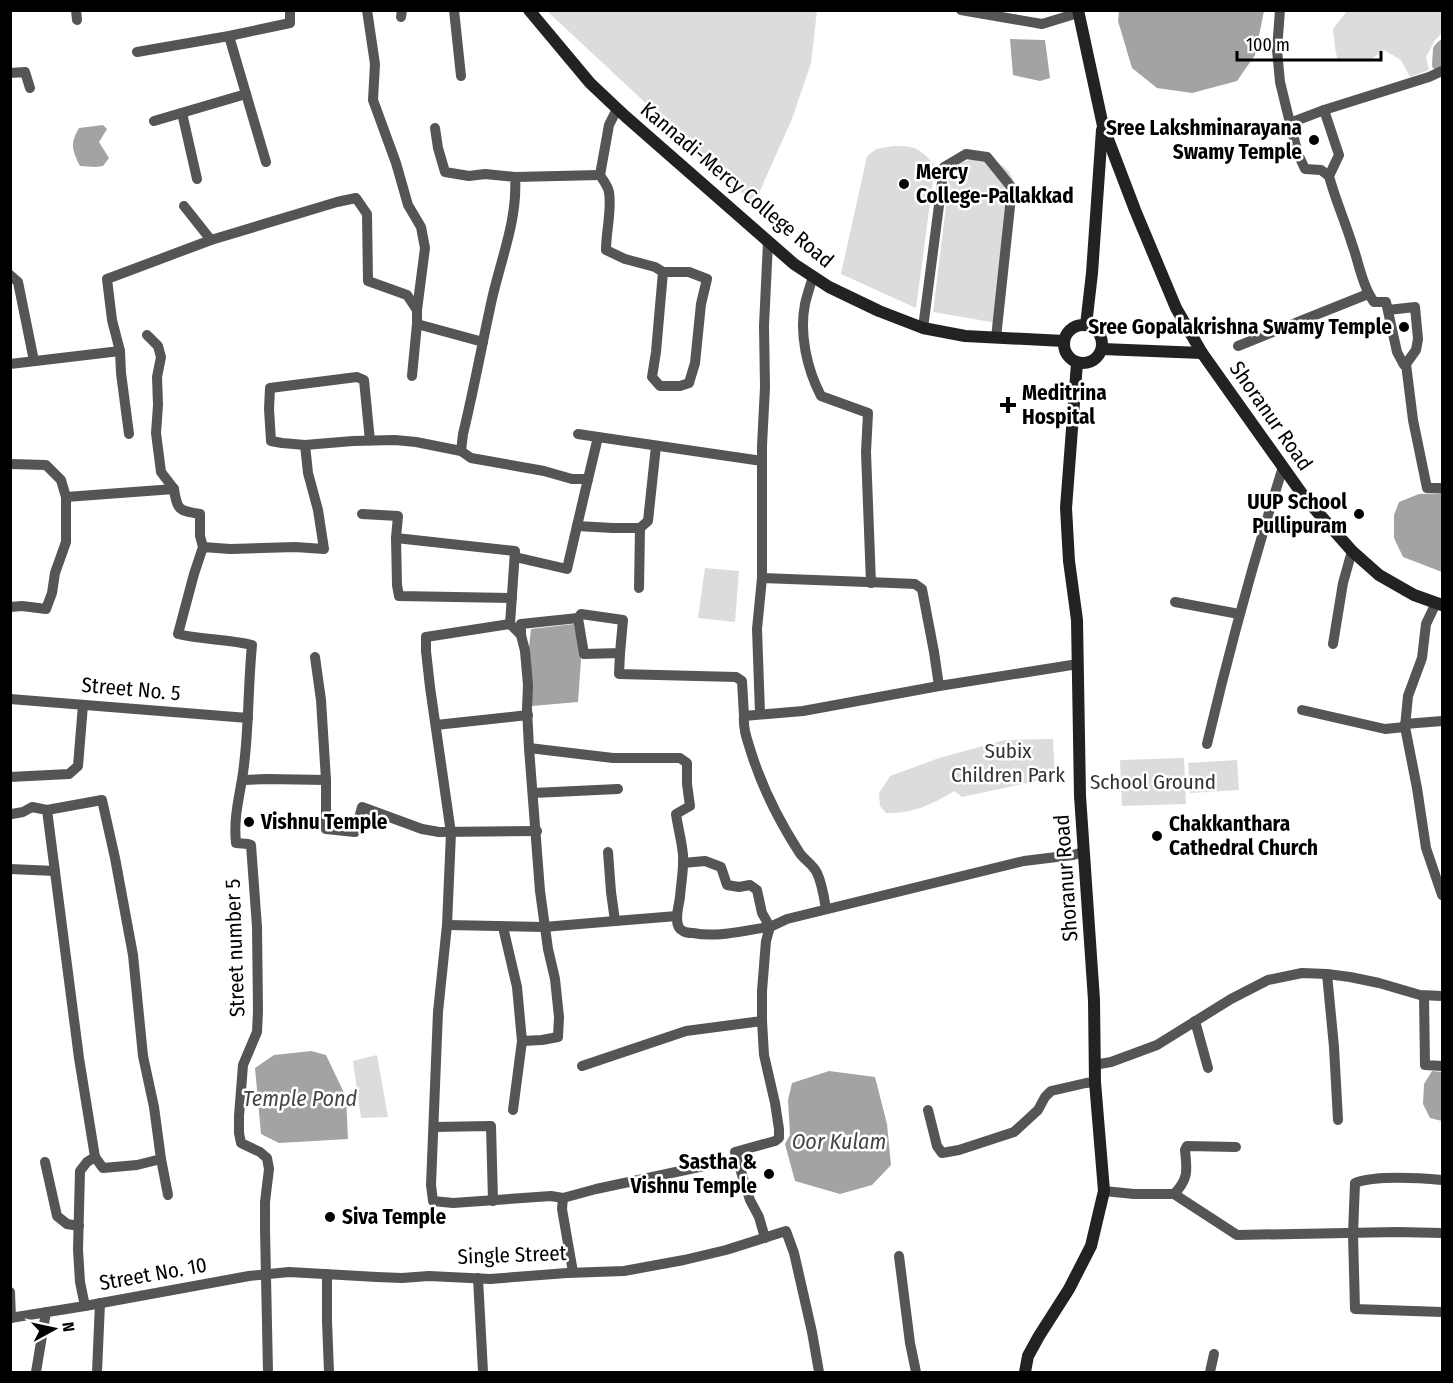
<svg xmlns="http://www.w3.org/2000/svg" width="1453" height="1383" font-family="'Fira Sans Condensed',sans-serif">
  <style>
    .green { fill: #dcdcdc }
    .water { fill: #a3a3a3 }
    .lines { fill: none; stroke-linecap: round; stroke-linejoin: round }
    .canal { stroke: #a3a3a3; stroke-width: 10 }
    .street { stroke: #555; stroke-width: 10 }
    .secondary { stroke: #222; stroke-width: 12 }
    .poi-dot { fill: #000; stroke: #fff; stroke-width: 2 }
    .labels { text-anchor: middle; stroke-width: 5; stroke-linejoin: round; paint-order: stroke }
    .poi-label { font-size: 21px; font-weight: bold; fill: #000; stroke: #fff; text-anchor: start }
    .street-label { font-size: 21px; fill: #000; stroke: #fff }
    .park-label { font-size: 21px; fill: #333; stroke: #fff }
    .water-label { font-size: 22px; font-style: italic; fill: #444; stroke: #fff }
  </style>
  <rect width="100%" height="100%" fill="#fff"/>
  <g class="green">
    <path d="M549,11h268l-6,52 -19,56 -38,85 -206,-192z"/>
    <path d="M1347,11h95v22l-7,7 -9,17 3,13 -19,7 -9,-17 -17,-10 -15,11 -15,-2 -16,3 -3,-14 -2,-19z"/>
    <path d="M893,146c23,0 27,2 42,20l-19,142 -75,-34 26,-118 9,-7z"/>
    <path d="M983,159c19,4 26,8 32,26l-18,138 -64,-11 17,-139 6,-10 14,-3z"/>
    <path d="M705,568l34,3 -4,51 -37,-4z"/>
    <path d="M1053,739l2,38 -93,20 -8,-6c-22,14 -43,23 -68,22l-6,-7 -1,-13 11,-17 49,-18 66,-18z"/>
    <path d="M1184,758l2,46 -64,2 -2,-46z"/>
    <path d="M1237,760l2,30 -49,3 -2,-30z"/>
    <path d="M377,1055l11,62 -27,1 -8,-57z"/>
  </g>
  <g class="water">
    <path d="M1119,11v-1l145,1 -9,44 -18,26 -45,12 -35,-5 -25,-20 -14,-47z"/>
    <path d="M1010,39l35,1 5,38 -10,3 -27,-6z"/>
    <path d="M103,125l4,4 -8,13 10,16 -6,8 -8,1 -15,-1c-8,-16 -10,-23 -1,-38z"/>
    <path d="M1442,493v79l-39,-15 -9,-19v-23l5,-13 20,-8z"/>
    <path d="M574,624l7,36 -3,42 -46,4 -3,-59 2,-18z"/>
    <path d="M311,1051l15,4 20,42 2,42 -69,4 -18,-9 -6,-66 19,-13z"/>
    <path d="M829,1071l46,6 12,47 4,41 -19,20 -32,9 -45,-13 -10,-37 5,-9 -2,-35 4,-17z"/>
    <path d="M1432,1071l10,1v49l-12,-3 -7,-14 1,-20z"/>
  </g>
  <g class="lines">
    <path class="canal" d="M1437,65l1,-16 4,-4"/>
    <g class="street">
      <path d="M76,10l1,10"/>
      <path d="M367,10l8,54 -2,36 23,63 12,42 13,22 4,21 -8,62v14"/>
      <path d="M454,10l7,66"/>
      <path d="M961,10l81,14 36,-11"/>
      <path d="M1280,10l-3,40 3,32 10,41 34,-13 105,-33 13,-6"/>
      <path d="M401,17l1,-7"/>
      <path d="M229,36l37,126"/>
      <path d="M137,52l92,-16 61,-13v-13"/>
      <path d="M10,73l15,-1 5,16"/>
      <path d="M617,109l-8,16 -9,50c3,5 8,11 9,17 3,18 -3,39 -3,58l19,9 30,8 8,5 -7,80 -4,25 8,9h20l9,-3 6,-20 6,-59 6,-25 -18,-7h-26"/>
      <path d="M1324,110l15,45 -10,21c6,23 16,45 23,68 7,19 10,41 22,58h12l11,50 7,13 2,-1 7,56 14,68h15"/>
      <path d="M182,113l15,66"/>
      <path d="M154,121l92,-27"/>
      <path d="M1290,123l8,31 7,15 16,1 8,6"/>
      <path d="M435,128l3,20 7,24 24,4 16,-2 30,3c3,41 -14,82 -23,122 -10,45 -18,90 -29,135l-2,17"/>
      <path d="M515,177l85,-2"/>
      <path d="M184,206l27,34"/>
      <path d="M10,275l8,7 16,79"/>
      <path d="M813,277c-3,9 -6,18 -8,27 -6,30 2,65 16,92l47,17 -2,39 5,131"/>
      <path d="M1388,310l27,-3 3,32 -2,11 -10,14"/>
      <path d="M923,328l21,-161 22,-13 21,3 25,31 -16,150"/>
      <path d="M147,335l11,11 3,11 -4,20 1,28 -2,28 5,39 13,17"/>
      <path d="M1238,346l130,-52"/>
      <path d="M10,364l110,-13"/>
      <path d="M412,376l5,-52 66,18"/>
      <path d="M129,434l-8,-61 -1,-22 -8,-31 -5,-41 104,-39 126,-38 19,-4 11,16 1,67 39,14 10,15"/>
      <path d="M578,434l20,3"/>
      <path d="M370,441l-6,-61 -7,-3 -87,11 -1,21 2,32 11,2 23,2 48,-4 42,-1 21,2 45,9 10,7 73,13 28,8h16l10,-42 164,24"/>
      <path d="M10,464l36,1 15,15 5,17v45l-11,31 -3,20 -6,16 -24,-3 -12,1"/>
      <path d="M588,479l-11,47 36,2h27l8,-7 8,-75"/>
      <path d="M66,497l108,-8c3,21 5,22 26,25v22l3,11"/>
      <path d="M362,514l36,2 -2,22 119,13 -5,73"/>
      <path d="M396,538l1,47 2,11 113,2"/>
      <path d="M515,557l52,12 10,-43"/>
      <path d="M762,578l131,5 22,1 7,5 12,63 5,34 -136,25 -59,5c-1,13 3,23 7,36 11,35 28,69 48,100 5,8 14,12 18,21 5,10 7,24 9,36"/>
      <path d="M639,588l1,-60"/>
      <path d="M1175,602l64,12"/>
      <path d="M1436,603l-10,21 -4,34 -14,38 -3,31 12,61 9,60 16,47"/>
      <path d="M521,635v-11l57,-6 6,36 36,-1 3,-33 -42,-6 -3,4"/>
      <path d="M1333,644l10,-61 9,-32"/>
      <path d="M620,653l-1,21 117,3 6,4 2,35"/>
      <path d="M315,657l6,43 5,80"/>
      <path d="M939,686l139,-22"/>
      <path d="M10,699l238,19"/>
      <path d="M1302,710l83,19 20,-2"/>
      <path d="M760,713l-3,-84 5,-51v-132l3,-59 -1,-61 4,-84"/>
      <path d="M1405,724l37,-3"/>
      <path d="M436,725l92,-10"/>
      <path d="M1207,744c22,-93 47,-185 76,-277"/>
      <path d="M529,748l84,10h67l7,5v21l3,22 -14,8c2,14 6,28 7,41 1,14 -2,28 -3,42 -1,9 -8,29 3,34 3,2 6,2 10,2 26,5 51,-3 77,-6l-4,14 -4,50v30l2,34 11,48 4,26v9l-4,3 -40,11 2,7 -141,30 -33,9 -1,11 11,63"/>
      <path d="M10,777l59,-3 9,-8 5,-61"/>
      <path d="M243,780l24,-1 59,1v49l29,3 7,-25 60,22 17,3 98,-1"/>
      <path d="M533,793l85,-4"/>
      <path d="M47,810l55,-10 13,58 18,97 10,101 11,51 7,52 -24,6 -34,3 -8,-11"/>
      <path d="M12,814l11,-2 9,-5 15,3 32,248 16,99 -8,5 -7,9 -2,79 2,32 5,24"/>
      <path d="M608,852l3,40 4,29 62,-5"/>
      <path d="M683,863l22,-2 16,6 6,18 12,2 11,-2 7,5 5,23 8,14 17,-8 237,-58 49,-6 10,-3"/>
      <path d="M10,869l45,2"/>
      <path d="M447,925l97,2 71,-6"/>
      <path d="M503,927l14,60 5,54 20,-1 16,-3 1,-20 -4,-38 -7,-30 -8,-58 -11,-143 -2,-39 1,-24 -3,-34 -4,-16 -11,-11 -84,13v14l4,36 21,146 -4,92 -9,87 -7,173 2,16 20,2 98,-7 12,2"/>
      <path d="M1327,974l7,73 4,73"/>
      <path d="M1424,996l1,69 17,1"/>
      <path d="M1195,1021l13,47"/>
      <path d="M1094,1065l17,-3 46,-17 74,-46 37,-19 34,-7 25,1 23,3 29,6 41,12 22,1"/>
      <path d="M582,1066l104,-35 76,-10"/>
      <path d="M513,1110l9,-69"/>
      <path d="M928,1110l9,36 5,7 17,-3 55,-18 24,-22 7,-13 6,-6 35,-8 9,-1"/>
      <path d="M434,1127l57,-1 2,75"/>
      <path d="M161,1159l7,36"/>
      <path d="M737,1159l13,41 9,17 6,21"/>
      <path d="M45,1162l12,54 10,8 12,2"/>
      <path d="M1442,1180c-21,-2 -68,-5 -87,3l-2,51 2,75 87,3"/>
      <path d="M1104,1191l30,3h40l63,41 160,-3 45,1"/>
      <path d="M1174,1194c15,-15 13,-24 11,-44l2,-4 49,1"/>
      <path d="M899,1256l11,87 6,29"/>
      <path d="M327,1274v47l2,51"/>
      <path d="M478,1278l5,94"/>
      <path d="M10,1292l1,26"/>
      <path d="M10,1318l75,-12 164,-30 40,-4 88,5 25,1 27,-2 61,3 77,-6 57,-2 60,-11 42,-10 60,-19 8,22 18,79 7,40"/>
      <path d="M36,1372l10,-60"/>
      <path d="M97,1372l3,-69"/>
      <path d="M268,1372l-3,-143v-27l4,-33 -2,-11 -7,-6 -19,-9 -2,-10v-17l4,-51 14,-33 1,-21 -1,-84 -6,-82 -3,-1 -12,-1c-3,-29 5,-50 8,-78 5,-40 4,-80 8,-120 -24,-6 -50,-5 -74,-11l16,-60 9,-27 27,2 65,-2 29,2 -6,-39 -10,-37 -3,-28"/>
      <path d="M1210,1372l4,-18"/>
    </g>
    <g class="secondary">
      <path d="M529,10l61,73 35,33 169,148 35,23 50,24 44,17 42,8 99,5"/>
      <path d="M1078,10l25,116 32,84 41,98 26,45 103,145 47,53 27,24 35,20 28,10"/>
      <circle cx="1083" cy="344" r="19"/>
      <path d="M1086,325l6,-52 10,-143"/>
      <path d="M1102,349l100,4"/>
      <path d="M1025,1372l3,-16 11,-20 30,-47 22,-43 13,-55 -9,-109 -1,-82 -14,-204 -3,-176 -8,-59 -3,-53 11,-145"/>
    </g>
  </g>
  <g class="poi-dot">
    <circle cx="1314" cy="140" r="6"/>
    <circle cx="904" cy="184" r="6"/>
    <circle cx="1404" cy="327" r="6"/>
    <path d="M1005 396h6v6h6v6h-6v6h-6v-6h-6v-6h6z"/>
    <circle cx="1359" cy="514" r="6"/>
    <circle cx="249" cy="822" r="6"/>
    <circle cx="1157" cy="836" r="6"/>
    <circle cx="769" cy="1174" r="6"/>
    <circle cx="330" cy="1217" r="6"/>
  </g>
  <g class="labels">
    <g class="poi-label">
      <text x="1302" y="135" text-anchor="end">Sree Lakshminarayana<tspan x="1302" dy="24">Swamy Temple</tspan></text>
      <text x="916" y="179">Mercy<tspan x="916" dy="24">College-Pallakkad</tspan></text>
      <text x="1392" y="334" text-anchor="end">Sree Gopalakrishna Swamy Temple</text>
      <text x="1022" y="400">Meditrina<tspan x="1022" dy="24">Hospital</tspan></text>
      <text x="1347" y="509" text-anchor="end">UUP School<tspan x="1347" dy="24">Pullipuram</tspan></text>
      <text x="261" y="829">Vishnu Temple</text>
      <text x="1169" y="831">Chakkanthara<tspan x="1169" dy="24">Cathedral Church</tspan></text>
      <text x="757" y="1169" text-anchor="end">Sastha &amp;<tspan x="757" dy="24">Vishnu Temple</tspan></text>
      <text x="342" y="1224">Siva Temple</text>
    </g>
    <g class="street-label">
      <text transform="translate(737 185) rotate(40)" y="7">Kannadi-Mercy College Road</text>
      <text transform="translate(1271 416) rotate(55)" y="7">Shoranur Road</text>
      <text transform="translate(131 689) rotate(5)" y="7">Street No. 5</text>
      <text transform="translate(1066 878) rotate(-94)" y="7">Shoranur Road</text>
      <text transform="translate(235 948) rotate(-92)" y="7">Street number 5</text>
      <text transform="translate(512 1255) rotate(-2)" y="7">Single Street</text>
      <text transform="translate(153 1274) rotate(-10)" y="7">Street No. 10</text>
    </g>
    <g class="park-label">
      <text x="1008" y="758">Subix<tspan x="1008" dy="24">Children Park</tspan></text>
      <text x="1153" y="789">School Ground</text>
    </g>
    <g class="water-label">
      <text x="300" y="1106">Temple Pond</text>
      <text x="839" y="1149">Oor Kulam</text>
    </g>
  </g>
  <rect width="1453" height="1383" fill="none" stroke="#000000" stroke-width="24"/>
  <g transform="translate(54 1329) rotate(82)" stroke="#ffffff" stroke-width="4.5" paint-order="stroke">
  <path d="M0-4.5L10 22L0 15L-10 22Z" fill="#000000"/>
  <text y="-9" font-size="16" font-weight="bold" text-anchor="middle" fill="#000000">N</text>
  </g>
  <path d="M1237 51v9h144v-9" fill="none" stroke="#000000" stroke-width="3"/>
  <text x="1246" y="51" font-size="18" fill="#000000" stroke="#ffffff" stroke-width="4.5" paint-order="stroke">100 m</text>
</svg>
